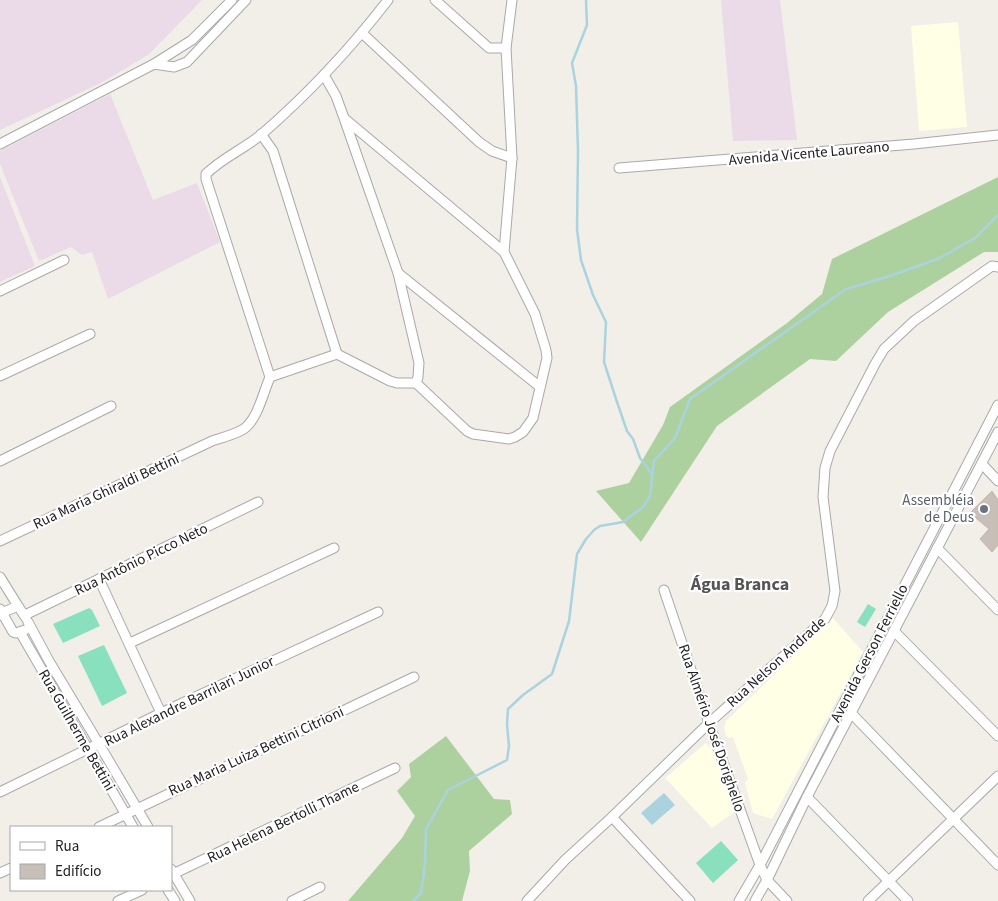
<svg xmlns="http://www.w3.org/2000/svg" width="998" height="901" font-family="'Source Sans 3',sans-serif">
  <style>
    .industrial { fill: #ebdbe8 }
    .education { fill: #ffffe5 }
    .forest { fill: #add19e }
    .pitch { fill: #88e0be }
    .water { fill: #aad3df }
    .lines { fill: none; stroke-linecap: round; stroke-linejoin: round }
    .stream { stroke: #aad3df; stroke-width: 2.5 }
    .building { fill: #c7bfb8; stroke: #c4b6ab }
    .street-casing { stroke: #a9a9a9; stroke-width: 11 }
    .street { stroke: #fff; stroke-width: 9 }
    .worship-dot { fill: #6b7280; stroke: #fff; stroke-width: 2 }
    .labels { text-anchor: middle; stroke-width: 4.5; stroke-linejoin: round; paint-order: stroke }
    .street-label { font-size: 15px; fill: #222; stroke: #fff }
    .worship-label { font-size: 15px; fill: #5b616d; stroke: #fff; text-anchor: end }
    .quarter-label { font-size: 18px; font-weight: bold; fill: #555; stroke: #fff }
  </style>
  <rect width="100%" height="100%" fill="#f2efe9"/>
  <g class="industrial">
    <path d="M0,0h202l-54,55 -47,28 -101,47z"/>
    <path d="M721,0h59l17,140 -64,1z"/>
    <path d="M110,94l43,106 44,-17 23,59 -112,57 -16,-47 -10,3 -11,-8 -32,14 -39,-97v-13z"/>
    <path d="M0,177l35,89 -35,16z"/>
  </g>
  <g class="education">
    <path d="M958,22l9,105 -48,4 -8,-105z"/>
    <path d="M833,618l30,34 -91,167 -19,-6 -8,-30 3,-4 -15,-42 -6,1 -3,-9 2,-8z"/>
    <path d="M706,743l9,10 22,57 -25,18 -47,-50z"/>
  </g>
  <g class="forest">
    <path d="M998,177v75h-14l-96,60 -52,49 -26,-2 -93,67 -76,116 -45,-51 33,-8 34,-58 7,-18 117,-84 35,-29 10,-35z"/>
    <path d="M446,736l48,63 16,1 2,14 -43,37 1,20 -8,30h-114l54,-63 13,-22 -18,-25 14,-14 -2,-13z"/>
  </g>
  <g class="pitch">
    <path d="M868,604l8,5 -11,18 -8,-5z"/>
    <path d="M89,608l3,2 8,16 -37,17 -10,-19z"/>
    <path d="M104,645l23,48 -25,13 -24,-50z"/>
    <path d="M721,841l17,19 -25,23 -17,-20z"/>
  </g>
  <path class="water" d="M664,793l11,12 -23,20 -11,-12z"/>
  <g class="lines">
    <g class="stream">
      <path d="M586,0l1,25 -15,38 4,23 2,64 -1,79 4,31 12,35 13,27 -2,40 13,40 10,29 6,8 7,19 12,16"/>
      <path d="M413,901l8,-8 4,-28 1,-36 22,-39 59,-30 2,-14 -2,-22 1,-15 15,-14 29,-21 17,-53 8,-67 9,-15 8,-9 6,-4 23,-4 20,-15 7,-11 4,-35 21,-23 15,-39 156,-110 44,-13 50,-18 35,-20 23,-23"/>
    </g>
  </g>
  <path class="building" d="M992,491l6,9v45l-6,7 -12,-13 9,-10 -19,-16z"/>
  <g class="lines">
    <g class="street-casing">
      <g id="street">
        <path d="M435,0l54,48h17"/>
        <path d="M362,33l117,109 13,9 20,7"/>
        <path d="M154,64l20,3 13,-5 59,-62"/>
        <path d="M324,75l12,21 8,22 54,155 21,90 -1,14 -2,6"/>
        <path d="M345,119l159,133"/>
        <path d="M261,134l12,17 64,203"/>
        <path d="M0,144l154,-80 38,-24 40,-40"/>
        <path d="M619,168l295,-24 84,-9"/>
        <path d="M398,273l142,114"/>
        <path d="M0,291l64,-31"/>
        <path d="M0,376l90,-42"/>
        <path d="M270,377l67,-23 53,27 7,2h19l51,48 6,3 36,5 6,-2 8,-5 10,-14 14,-60 -1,-8 -11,-36 -31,-62 8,-94 -6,-110 6,-48"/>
        <path d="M0,461l111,-55"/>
        <path d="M982,464l16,17"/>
        <path d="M0,541l212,-100c9,-3 21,-6 30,-11 15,-8 21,-37 28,-53l-64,-198v-5c16,-16 38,-25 56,-40 46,-40 89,-86 126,-134"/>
        <path d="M937,548l61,62"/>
        <path d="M0,577l18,29"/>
        <path d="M99,579l62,134"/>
        <path d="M664,590l45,133 51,142 7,15 20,21"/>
        <path d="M0,609l13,23 3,1 9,-3"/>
        <path d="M25,615l233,-113"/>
        <path d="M3,616l3,-5 12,-5 8,12"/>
        <path d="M28,622l21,39 50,83 49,83"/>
        <path d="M894,631l104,105"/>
        <path d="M20,632l113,195"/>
        <path d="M130,643l204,-95"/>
        <path d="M851,713l147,152"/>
        <path d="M0,792l161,-79 217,-101"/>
        <path d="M807,797l101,104"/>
        <path d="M612,817l78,84"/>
        <path d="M99,827l315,-150"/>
        <path d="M171,869l19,32"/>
        <path d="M0,873l11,-5"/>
        <path d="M171,875l224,-107"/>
        <path d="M168,890l7,11"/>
        <path d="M118,901l24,-11"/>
        <path d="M292,901l28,-14"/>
        <path d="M527,901l38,-41 47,-43 97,-94 116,-104 7,-13 3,-15 -12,-94 2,-29 5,-17 45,-87 9,-15 30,-28 78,-55 6,1"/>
        <path d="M739,901l21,-36 238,-460"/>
        <path d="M755,901l12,-21 40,-83 191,-365"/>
        <path d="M868,901l130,-125"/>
      </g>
    </g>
    <use href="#street" class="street"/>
  </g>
  <circle class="worship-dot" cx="984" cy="509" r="5"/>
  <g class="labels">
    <g class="street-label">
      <text transform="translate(809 153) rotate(-5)" y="5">Avenida Vicente Laureano</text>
      <text transform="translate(106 491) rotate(-25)" y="5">Rua Maria Ghiraldi Bettini</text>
      <text transform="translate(141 559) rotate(-26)" y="5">Rua Antônio Picco Neto</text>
      <text transform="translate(869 653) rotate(-63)" y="5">Avenida Gerson Ferriello</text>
      <text transform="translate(776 662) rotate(-42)" y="5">Rua Nelson Andrade</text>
      <text transform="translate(189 701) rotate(-26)" y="5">Rua Alexandre Barrilari Junior</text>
      <text transform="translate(712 728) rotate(71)" y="5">Rua Almério José Dorighello</text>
      <text transform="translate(77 730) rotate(60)" y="5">Rua Guilherme Bettini</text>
      <text transform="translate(256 751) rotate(-25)" y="5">Rua Maria Luiza Bettini Citrioni</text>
      <text transform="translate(283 822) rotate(-26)" y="5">Rua Helena Bertolli Thame</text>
    </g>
    <g class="worship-label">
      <text x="974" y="505">Assembléia<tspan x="974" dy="17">de Deus</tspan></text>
    </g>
    <g class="quarter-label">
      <text x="740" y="590">Água Branca</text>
    </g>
  </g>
  <rect x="10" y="826" width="162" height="65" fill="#ffffff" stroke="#a7a7a7"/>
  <rect x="20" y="842" width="25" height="8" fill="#ffffff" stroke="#a7a7a7"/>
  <text x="55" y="851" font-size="15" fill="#222222">Rua</text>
  <rect x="20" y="864" width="25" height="15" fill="#c7bfb8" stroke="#a7a7a7"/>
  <text x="55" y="876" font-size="15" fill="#222222">Edifício</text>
</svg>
